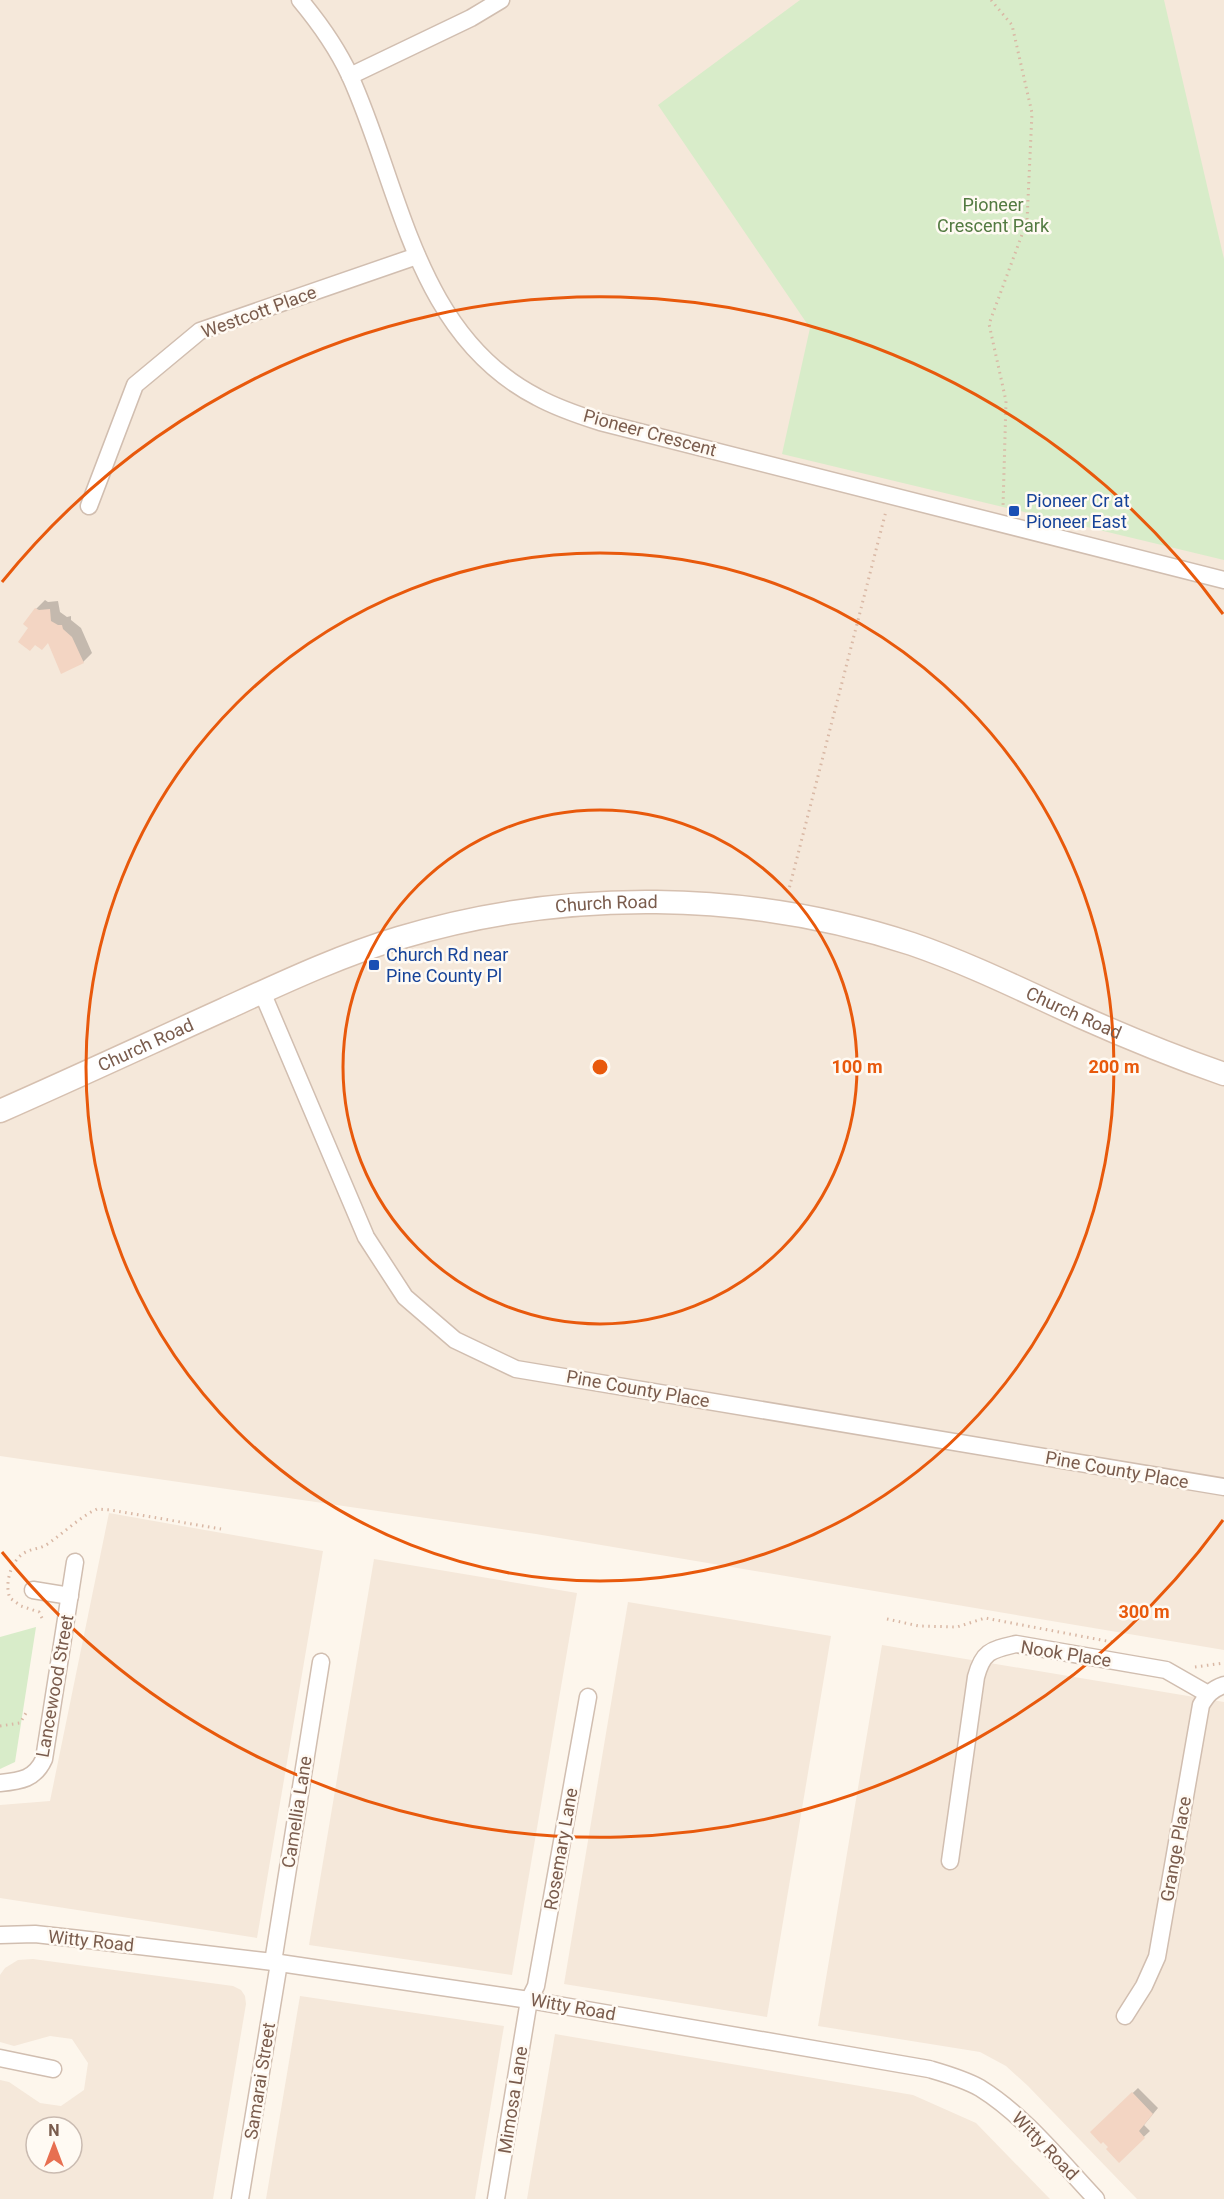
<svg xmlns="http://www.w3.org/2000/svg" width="1224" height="2199" font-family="Roboto,sans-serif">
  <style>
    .residential { fill: #f5e8da; fill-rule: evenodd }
    .green { fill: #d8ecc9 }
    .shadow { fill: #0003 }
    .building { fill: #f3d5c3 }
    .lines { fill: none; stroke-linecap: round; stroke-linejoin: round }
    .minor-casing { stroke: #d1beb0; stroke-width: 19 }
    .secondary-casing { stroke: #d6c0b0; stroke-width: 25 }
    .path { stroke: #d9b8a5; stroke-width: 3; stroke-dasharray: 1.5 4.5; stroke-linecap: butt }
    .minor { stroke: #fff; stroke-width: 16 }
    .secondary { stroke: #fff; stroke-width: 22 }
    .ring { fill: none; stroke: #e8590c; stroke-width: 3 }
    .transit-dot { fill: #1a4fb4; stroke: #fffaf3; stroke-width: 2 }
    .labels { text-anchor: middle; stroke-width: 5; stroke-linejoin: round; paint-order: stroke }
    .park-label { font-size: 18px; fill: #537a41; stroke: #fffaf3 }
    .street-label { font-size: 18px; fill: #7a5c4d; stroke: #fffaf3 }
    .transit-label { font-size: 18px; fill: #164399; stroke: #fffaf3; text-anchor: start }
    .centre { fill: #e8590c; stroke: #fffaf3; stroke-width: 3 }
    .ring-label { font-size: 18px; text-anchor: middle; font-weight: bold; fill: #e8590c; stroke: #fffaf3; stroke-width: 5; stroke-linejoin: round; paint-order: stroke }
  </style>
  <rect width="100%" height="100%" fill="#fdf6ec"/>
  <g class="residential">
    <path d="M0,0h1224v1650l-688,-116 -536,-78z"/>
    <path d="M109,1513l214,38 -66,387 -257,-40v-93l50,-4z"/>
    <path d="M374,1559l203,34 -65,382 -203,-30z"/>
    <path d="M628,1602l203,34 -64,381 -203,-33z"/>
    <path d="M882,1645l342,57v497h-87l-109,-113 -22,-20 -26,-14 -162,-26z"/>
    <path d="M33,1959l200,27 8,4 4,6 1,8 -33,195h-213v-119l9,2 31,21 21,3 23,-16 4,-27 -16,-24 -22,-3 -36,10 -14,-4v-67l5,-7 13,-8zM36,2127h36v36h-36z"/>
    <path d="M300,1996l204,30 -29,173h-209z"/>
    <path d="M555,2034l358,61 63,28 74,76h-523z"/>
  </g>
  <g class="green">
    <path d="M800,0h364l60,259v301l-442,-106 28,-126 -152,-223z"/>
    <path d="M36,1627l-21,135 -15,7v-132z"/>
  </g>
  <g class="shadow">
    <path d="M45,600l3,2 10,-1 2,11 7,5 4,-1v4l10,8 11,25 -9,9 -34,-21 -13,3 -6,-16 6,-19z"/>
    <path d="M1138,2088l20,20 -14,17 6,6 -31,29 -9,-13 -18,-15z"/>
  </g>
  <g class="building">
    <path d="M35,608l4,2 11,-1 1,12 7,4h4l1,4 9,8 12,26 -23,11 -13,-31 -6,7 -7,-5 -5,6 -12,-9 10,-14 -5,-4z"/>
    <path d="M1132,2092l21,22 -14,17 6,7 -26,25 -13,-14 2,-2 -5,-5 -2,2 -11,-12z"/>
  </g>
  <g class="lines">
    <g class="minor-casing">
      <g id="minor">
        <path d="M300,0c20,24 37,48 50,76 51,112 65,258 187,321 20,11 41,18 63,25l624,158"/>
        <path d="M350,76l121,-58 30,-18"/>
        <path d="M89,506l46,-121 65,-54 217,-75"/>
        <path d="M262,992l104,245 39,60 50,43 61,29 708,118"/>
        <path d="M33,1590l37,6"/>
        <path d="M0,1783c21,-2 35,-4 44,-24l31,-197"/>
        <path d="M950,1861l26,-184c7,-26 15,-27 40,-33l150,26 42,24"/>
        <path d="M0,1935l35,-1 45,5 193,23 256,38 400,69c17,5 35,10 51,19 45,28 80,73 116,111"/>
        <path d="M273,1962l48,-300"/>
        <path d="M1125,2016l19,-30 13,-29 44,-252c6,-10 11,-16 23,-20"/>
        <path d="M0,2058l53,11"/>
        <path d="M240,2199l39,-236"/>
        <path d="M496,2199l33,-199 7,-14 52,-289"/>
      </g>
    </g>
    <g class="secondary-casing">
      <g id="secondary">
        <path id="s1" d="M0,1111c75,-33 150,-68 225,-102 57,-26 114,-53 174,-71 166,-50 349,-48 513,6 58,20 112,47 167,72 47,21 96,41 145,58"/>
      </g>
    </g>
    <g class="path">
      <path d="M991,0l21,25 20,88 -5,108 -38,103 17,77 -3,106"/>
      <path d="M788,893l98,-382"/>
      <path d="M42,1618l-3,-6 -18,-6 -11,-8c-6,-14 1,-39 16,-46 8,-4 15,-3 23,-9 14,-10 27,-22 42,-31l6,-3 14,1 110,19"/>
      <path d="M887,1619l32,7 38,1 28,-9 127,24"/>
      <path d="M1195,1667l29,-4"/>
      <path d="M0,1726l20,-3 6,-10"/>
    </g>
    <use href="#minor" class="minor"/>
    <use href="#secondary" class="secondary"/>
  </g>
  <g class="ring">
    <circle cx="600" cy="1067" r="257"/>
    <circle cx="600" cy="1067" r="514"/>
    <path d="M1223 1520A770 770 0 0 1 2 1552M2 582A770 770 0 0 1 1223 614"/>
  </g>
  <g class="transit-dot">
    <rect x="1008" y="505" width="12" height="12" rx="3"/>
    <rect x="368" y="959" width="12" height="12" rx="3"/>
  </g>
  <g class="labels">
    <g class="park-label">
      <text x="993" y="211">Pioneer<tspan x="993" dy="21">Crescent Park</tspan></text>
    </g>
    <g class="street-label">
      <text transform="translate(259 312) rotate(-20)" y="6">Westcott Place</text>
      <text transform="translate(650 433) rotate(15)" y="6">Pioneer Crescent</text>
      <text dy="6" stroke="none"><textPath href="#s1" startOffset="646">Church Road</textPath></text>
      <text dy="6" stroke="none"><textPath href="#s1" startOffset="1132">Church Road</textPath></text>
      <text dy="6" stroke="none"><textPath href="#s1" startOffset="160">Church Road</textPath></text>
      <text transform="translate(638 1389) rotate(10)" y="6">Pine County Place</text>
      <text transform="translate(1117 1470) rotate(10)" y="6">Pine County Place</text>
      <text transform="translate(1066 1654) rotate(9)" y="6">Nook Place</text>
      <text transform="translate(55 1686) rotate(-80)" y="6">Lancewood Street</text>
      <text transform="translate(297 1812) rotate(-81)" y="6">Camellia Lane</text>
      <text transform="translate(561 1849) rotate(-80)" y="6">Rosemary Lane</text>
      <text transform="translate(1176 1849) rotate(-80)" y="6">Grange Place</text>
      <text transform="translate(91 1941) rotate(6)" y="6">Witty Road</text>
      <text transform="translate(573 2007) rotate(10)" y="6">Witty Road</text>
      <text transform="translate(260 2081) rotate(-81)" y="6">Samarai Street</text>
      <text transform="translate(513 2100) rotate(-81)" y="6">Mimosa Lane</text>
      <text transform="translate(1045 2146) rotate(46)" y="6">Witty Road</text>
    </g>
    <g class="transit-label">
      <text x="1026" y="507">Pioneer Cr at<tspan x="1026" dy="21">Pioneer East</tspan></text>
      <text x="386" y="961">Church Rd near<tspan x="386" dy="21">Pine County Pl</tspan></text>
    </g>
  </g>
  <circle cx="600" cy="1067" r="9" class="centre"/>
  <g class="ring-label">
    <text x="857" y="1073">100 m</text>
    <text x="1114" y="1073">200 m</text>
    <text x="1144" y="1618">300 m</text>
  </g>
  <g transform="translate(54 2145)"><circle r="28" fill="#fffaf3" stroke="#cabbb1" stroke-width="1.5"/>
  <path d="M0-4.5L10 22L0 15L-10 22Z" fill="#e76f51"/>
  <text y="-9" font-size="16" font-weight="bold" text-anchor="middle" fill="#7a5c4d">N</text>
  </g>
</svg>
